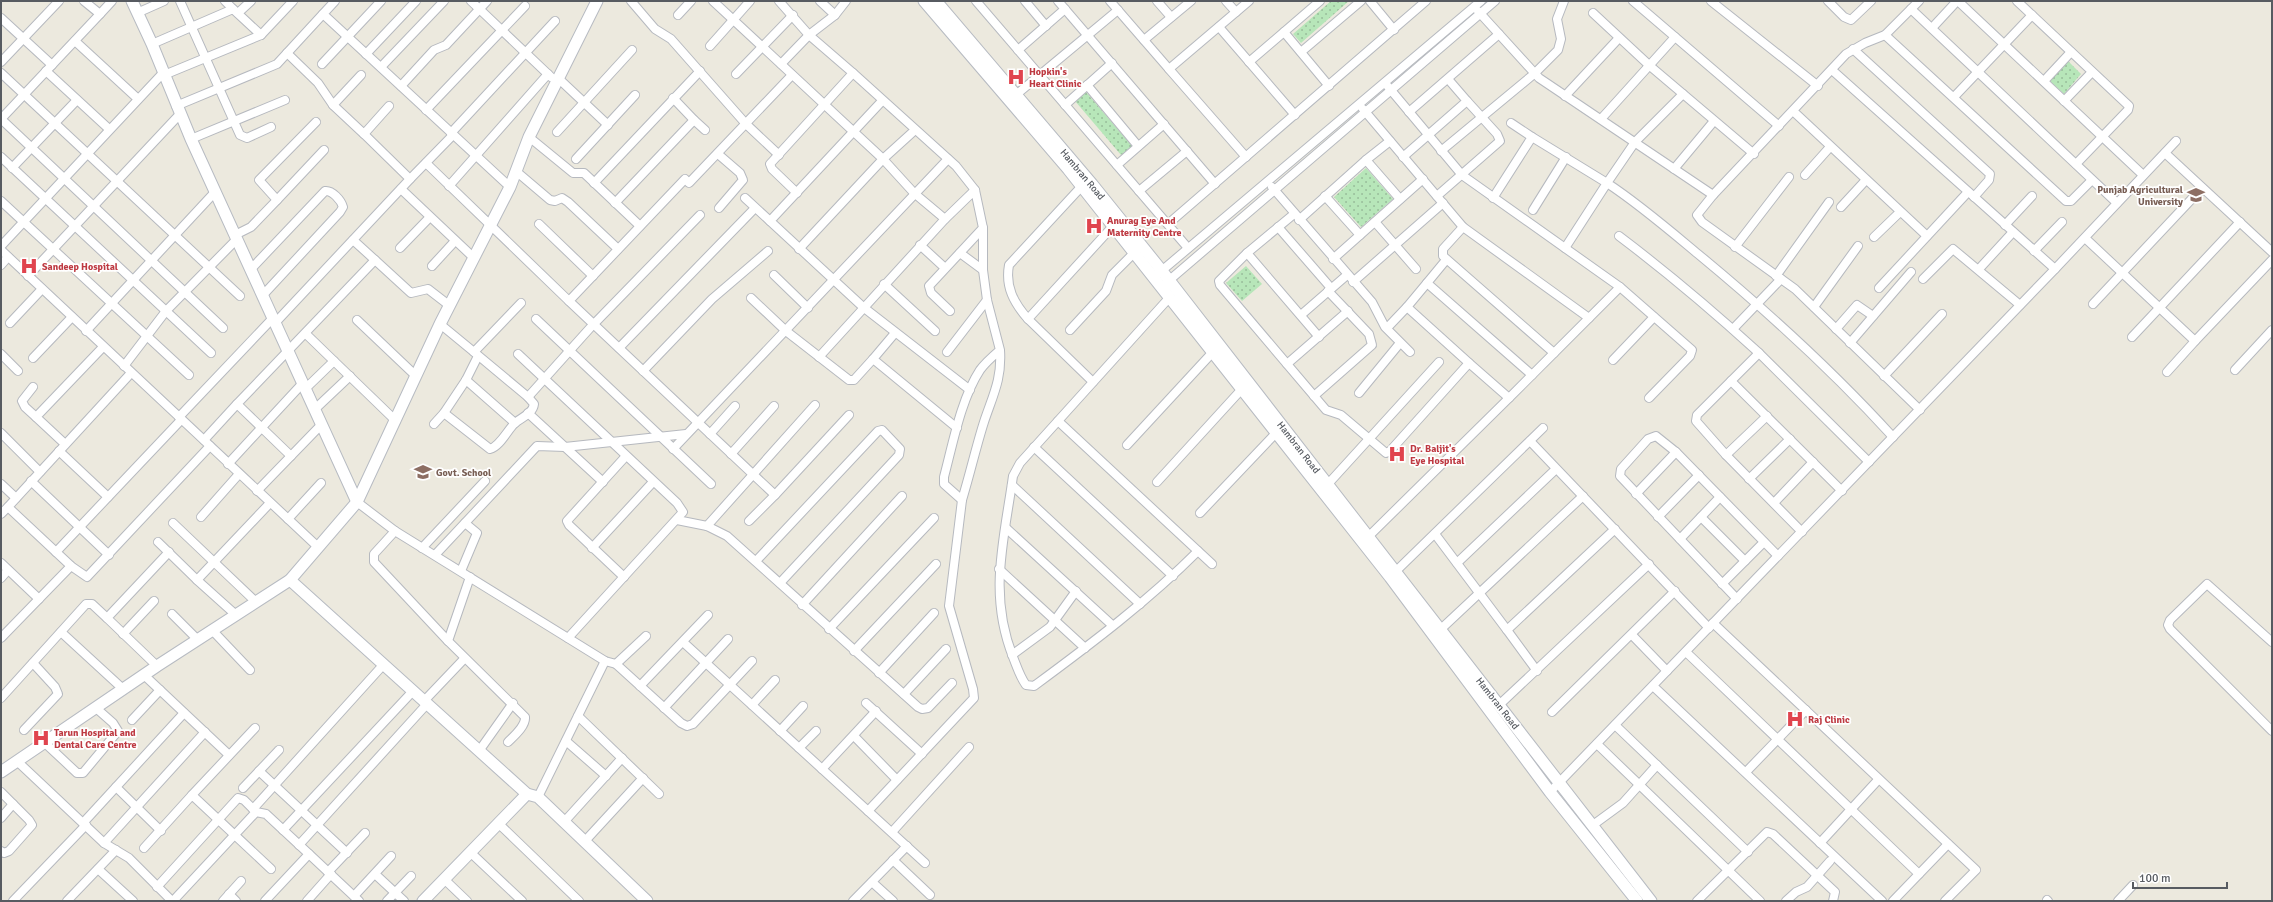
<svg xmlns="http://www.w3.org/2000/svg" width="2273" height="902" font-family="Signika,sans-serif">
  <style>
    .park { fill: url(#park-dots) }
    .lines { fill: none; stroke-linecap: round; stroke-linejoin: round }
    .street-casing { stroke: #b6b9bf; stroke-width: 10 }
    .secondary-casing { stroke: #b7bbc2; stroke-width: 13 }
    .street { stroke: #fff; stroke-width: 8 }
    .secondary { stroke: #fff; stroke-width: 11 }
    .labels { text-anchor: middle; stroke-width: 3.5; stroke-linejoin: round; paint-order: stroke }
    .health-label { font-size: 10px; font-weight: bold; fill: #be3a42; stroke: #fff; text-anchor: start }
    .street-label { font-size: 10px; fill: #575b61; stroke: #fff }
    .education-label { font-size: 10px; font-weight: bold; fill: #785e54; stroke: #fff; text-anchor: end }
  </style>
  <defs>
    <pattern id="park-dots" width="8" height="8" patternUnits="userSpaceOnUse"><rect width="8" height="8" fill="#b7e6b9"/><path d="M2 2h.1M6 6h.1" fill="none" stroke="#98bd9a" stroke-width="1.8" stroke-linecap="round"/></pattern>
  </defs>
  <rect width="100%" height="100%" fill="#ece9de"/>
  <g class="park">
    <path d="M1331,1h18l-48,42 -8,-9z"/>
    <path d="M2068,61l13,13 -17,20 -14,-13z"/>
    <path d="M1086,92l46,54 -11,9 -46,-54z"/>
    <path d="M1366,168l27,31 -32,28 -27,-30z"/>
    <path d="M1246,266l16,18 -20,17 -16,-18z"/>
  </g>
  <g class="lines">
    <g class="street-casing">
      <g id="street">
        <path d="M84,1l16,13 12,-13"/>
        <path d="M180,1l60,134 7,3 24,-11"/>
        <path d="M225,1l8,8"/>
        <path d="M335,1l-12,13 187,173"/>
        <path d="M471,1l80,76"/>
        <path d="M631,1l24,28 16,10 75,85 33,31"/>
        <path d="M713,1l170,158 31,34 31,26 -126,138"/>
        <path d="M779,1l30,34 44,38 -83,91 2,5 25,24"/>
        <path d="M820,1l15,14"/>
        <path d="M976,1l212,247"/>
        <path d="M1025,1l21,25"/>
        <path d="M1058,1l157,183"/>
        <path d="M1110,1l59,68"/>
        <path d="M1157,1l14,16"/>
        <path d="M1226,1l10,11"/>
        <path d="M1370,1l24,29"/>
        <path d="M1633,1l146,125"/>
        <path d="M1711,1l107,85"/>
        <path d="M1828,1l16,16 7,3 20,-19"/>
        <path d="M1919,1l-34,34 -20,8 -19,11 -133,141 -16,20 5,7 93,67 125,121"/>
        <path d="M1958,1l185,174"/>
        <path d="M2017,1l112,105 -1,4 -52,54"/>
        <path d="M1911,9l206,194"/>
        <path d="M1478,11l61,67 174,117"/>
        <path d="M137,13l27,-12"/>
        <path d="M238,13l13,-12"/>
        <path d="M1593,13l57,53 104,88"/>
        <path d="M678,15l13,-14"/>
        <path d="M1,18l51,47"/>
        <path d="M1219,27l76,88"/>
        <path d="M1932,28l25,-27"/>
        <path d="M1284,32l36,-31"/>
        <path d="M261,35l32,-34"/>
        <path d="M1885,35l181,166h5l21,-21"/>
        <path d="M1144,40l47,-39"/>
        <path d="M75,41l63,58"/>
        <path d="M152,44l81,-35 28,26 -97,40"/>
        <path d="M710,46l40,-45"/>
        <path d="M1853,49l137,125 -1,6 -15,17"/>
        <path d="M1018,50l47,-41"/>
        <path d="M1301,52l60,-51"/>
        <path d="M287,53l31,30 15,22 28,-30"/>
        <path d="M366,54l50,-53"/>
        <path d="M1,62l58,-61"/>
        <path d="M1249,62l35,-30 45,54"/>
        <path d="M322,64l59,-63"/>
        <path d="M781,64l28,-29 26,-20 11,-14"/>
        <path d="M381,67l63,-66"/>
        <path d="M1832,70l223,199"/>
        <path d="M46,71l63,58"/>
        <path d="M1,73l239,223"/>
        <path d="M853,73l103,93 19,24"/>
        <path d="M736,74l57,-59"/>
        <path d="M558,78l50,47"/>
        <path d="M2044,81l27,-29"/>
        <path d="M1385,83l77,92 158,112 -111,111"/>
        <path d="M1087,85l51,61"/>
        <path d="M401,86l33,-36 12,-5 41,-44"/>
        <path d="M1017,94l101,-84"/>
        <path d="M1683,94l-48,48 -28,41c32,21 61,46 91,71 69,57 135,117 195,183"/>
        <path d="M1565,96l54,-58"/>
        <path d="M1954,97l78,-82"/>
        <path d="M673,98l21,22"/>
        <path d="M882,101l-112,120 93,86 107,83"/>
        <path d="M2064,101l28,-29"/>
        <path d="M333,105l31,29 25,-28"/>
        <path d="M1065,105l47,-42"/>
        <path d="M176,106l101,-42 46,-50"/>
        <path d="M1363,109l100,118 126,91"/>
        <path d="M426,110l99,-104"/>
        <path d="M1793,111l134,125"/>
        <path d="M1409,112l90,-78"/>
        <path d="M1,119l222,209"/>
        <path d="M1,119l99,-105"/>
        <path d="M1601,119l74,-82"/>
        <path d="M557,132l75,-82"/>
        <path d="M451,133l104,-112"/>
        <path d="M364,134l46,45 43,-44"/>
        <path d="M529,137l44,36h11l56,53"/>
        <path d="M1532,137l75,46 -42,65"/>
        <path d="M191,139l94,-39"/>
        <path d="M1441,151l93,-77 24,-24 3,-11 -4,-20 7,-18"/>
        <path d="M2165,153l107,99"/>
        <path d="M718,154l22,19 3,7 -24,28"/>
        <path d="M1,157l210,196"/>
        <path d="M1246,157l-77,-88 80,-68"/>
        <path d="M1403,157l64,-56 -19,-22"/>
        <path d="M576,159l59,-64"/>
        <path d="M1366,160l24,-19"/>
        <path d="M426,163l143,138"/>
        <path d="M1117,165l47,-41"/>
        <path d="M12,168l65,-68"/>
        <path d="M1674,169l40,-48"/>
        <path d="M517,172l33,28 5,1 7,-3 6,4 50,47"/>
        <path d="M1805,175l25,-28"/>
        <path d="M594,183l106,-112"/>
        <path d="M449,186l99,-112"/>
        <path d="M1272,187l100,115 13,25 25,25"/>
        <path d="M401,189l73,69"/>
        <path d="M1139,191l48,-40"/>
        <path d="M1325,196l35,39"/>
        <path d="M1437,196l63,-55 -3,-7 -30,-33"/>
        <path d="M745,198l25,23"/>
        <path d="M1493,198l39,-61 -21,-14"/>
        <path d="M277,200l47,-50"/>
        <path d="M1,201l188,174"/>
        <path d="M615,203l79,-83 11,10"/>
        <path d="M1841,207l24,-26"/>
        <path d="M1533,210l33,-53"/>
        <path d="M1294,214l-47,39 -28,28 1,4 106,125 15,5 45,38 4,-2 79,-88 40,35 -140,138"/>
        <path d="M945,219l30,-29 8,38 -54,58 2,7 19,18"/>
        <path d="M1299,220l67,-60 34,39"/>
        <path d="M1375,222l41,47"/>
        <path d="M539,224l54,52"/>
        <path d="M1168,224l258,-223"/>
        <path d="M2005,225l27,-29"/>
        <path d="M1278,227l53,61"/>
        <path d="M1463,227l-20,22v7l111,97"/>
        <path d="M235,235l16,-8 26,-27 -18,-20 57,-58"/>
        <path d="M1619,236c49,37 95,76 140,117l-62,62 -1,6 30,34 76,77"/>
        <path d="M1874,237l26,-25"/>
        <path d="M2085,238l110,103 77,-81"/>
        <path d="M920,245l25,23"/>
        <path d="M1,246l162,-173"/>
        <path d="M1735,247l54,-70"/>
        <path d="M400,248l30,-31"/>
        <path d="M799,249l84,-90 32,-29"/>
        <path d="M1,250l317,297"/>
        <path d="M2034,251l28,-29"/>
        <path d="M960,253l23,17 4,30 13,50c-7,6 -15,13 -20,20 -19,29 -27,73 -36,107v7l18,16c8,-26 14,-53 22,-78 9,-27 18,-43 16,-72"/>
        <path d="M1247,253l72,84"/>
        <path d="M1333,259l90,-80"/>
        <path d="M375,260l36,33 17,-4 22,17"/>
        <path d="M1,265l7,-8"/>
        <path d="M432,266l23,-25"/>
        <path d="M251,269l74,-78c7,-1 16,9 18,16l-3,5 -77,83"/>
        <path d="M1979,269l34,-37"/>
        <path d="M983,270v-42"/>
        <path d="M1159,273l322,-272"/>
        <path d="M774,275l34,33"/>
        <path d="M28,276l152,-162"/>
        <path d="M1776,276l53,-74"/>
        <path d="M1923,279l30,-30 67,56"/>
        <path d="M1353,282l90,-79"/>
        <path d="M1166,283l329,-282"/>
        <path d="M1427,283l19,-23"/>
        <path d="M884,284l51,47"/>
        <path d="M1620,287l72,63 -2,6 -41,42"/>
        <path d="M1879,288l89,-96"/>
        <path d="M751,298l35,33 63,49h5l19,-21"/>
        <path d="M1169,298l-149,165 -7,13c-9,65 -25,118 0,181 4,10 7,20 13,28l8,1c57,-42 114,-85 164,-135"/>
        <path d="M2093,304l109,-116"/>
        <path d="M1407,307l20,-24 105,92"/>
        <path d="M1814,307l44,-61"/>
        <path d="M1301,315l46,-40"/>
        <path d="M536,319l175,165"/>
        <path d="M1028,319c-14,-16 -23,-32 -19,-54l73,-79"/>
        <path d="M357,320l59,56"/>
        <path d="M10,323l32,-34"/>
        <path d="M275,323l135,-144"/>
        <path d="M440,324l34,28 47,-49"/>
        <path d="M1387,328l20,-21 62,56"/>
        <path d="M1733,329l48,-50"/>
        <path d="M1836,329l21,-24 16,11"/>
        <path d="M1070,330l36,-39 6,-16 22,-22"/>
        <path d="M86,331l129,-139"/>
        <path d="M895,333l-22,26 84,69"/>
        <path d="M306,334l90,87"/>
        <path d="M2132,337l108,-115"/>
        <path d="M1850,343l61,-71"/>
        <path d="M619,348l136,-140"/>
        <path d="M947,352l40,-52"/>
        <path d="M1759,353l110,109"/>
        <path d="M1,354l17,17"/>
        <path d="M518,354l159,149 6,9 -115,126"/>
        <path d="M33,358l39,-41"/>
        <path d="M1613,360l41,-43"/>
        <path d="M1287,364l61,-53"/>
        <path d="M124,366l42,-55 71,-72"/>
        <path d="M2235,370l37,-40"/>
        <path d="M643,371l69,-72 56,-48"/>
        <path d="M2167,372l28,-31"/>
        <path d="M131,373l-123,134 63,59 16,11 123,-131"/>
        <path d="M1884,376l58,-62"/>
        <path d="M466,380l49,43"/>
        <path d="M1731,381l111,110"/>
        <path d="M1093,382l-65,-63 85,-93"/>
        <path d="M33,387l-11,14 3,6 11,10"/>
        <path d="M305,389l29,-28"/>
        <path d="M1359,393l41,-50"/>
        <path d="M1314,396l58,-51 -3,-11 -41,-43"/>
        <path d="M528,397l62,-69 110,-113"/>
        <path d="M314,410l36,-34"/>
        <path d="M444,413l22,-33 12,-24"/>
        <path d="M528,413l75,69"/>
        <path d="M179,417l94,-99"/>
        <path d="M1058,421l154,143"/>
        <path d="M434,424l10,-11 46,36c10,-3 17,-18 24,-25 6,-6 19,-10 20,-20l-6,-7 -54,-45"/>
        <path d="M1,433l39,39"/>
        <path d="M710,434l25,-28"/>
        <path d="M204,440l33,-36"/>
        <path d="M1530,441l179,187"/>
        <path d="M65,444l-29,-27 67,-70"/>
        <path d="M1127,445l85,-92"/>
        <path d="M1034,447l139,129"/>
        <path d="M673,449l275,-290"/>
        <path d="M59,451l49,46"/>
        <path d="M731,454l43,-48"/>
        <path d="M1726,455l41,-39"/>
        <path d="M291,456l-54,-52 138,-144 -22,-20"/>
        <path d="M228,464l74,-80"/>
        <path d="M1749,479l41,-40"/>
        <path d="M31,481l78,74"/>
        <path d="M1157,482l84,-92"/>
        <path d="M1,484l15,14"/>
        <path d="M1328,484l111,-122"/>
        <path d="M1012,485l128,119"/>
        <path d="M257,491l65,-67"/>
        <path d="M1636,494l40,-42"/>
        <path d="M775,495l74,-80"/>
        <path d="M357,502l38,29 210,130 11,3 65,59 6,3 6,-2 59,-63"/>
        <path d="M1774,503l39,-41"/>
        <path d="M1200,513l76,-80"/>
        <path d="M1,514l7,-7"/>
        <path d="M201,517l38,-43"/>
        <path d="M1658,517l41,-42"/>
        <path d="M1701,517l44,44"/>
        <path d="M288,519l33,-36"/>
        <path d="M677,520l30,6 20,10 191,171 4,2 6,-1 24,-25"/>
        <path d="M749,521l26,-26 -206,-194 116,-122 4,4 103,-108"/>
        <path d="M173,523l83,79"/>
        <path d="M707,526l108,-121"/>
        <path d="M1006,528l106,97"/>
        <path d="M395,531l-21,23v8l74,79"/>
        <path d="M1435,534l72,96"/>
        <path d="M1680,539l40,-42"/>
        <path d="M158,542l39,38"/>
        <path d="M422,548l63,-67"/>
        <path d="M592,548l61,-66"/>
        <path d="M56,552l125,-132"/>
        <path d="M435,555l102,-109 28,1 121,-13"/>
        <path d="M756,561l122,-130 4,-1 18,19 -1,6 -119,128"/>
        <path d="M1,563l38,36"/>
        <path d="M1457,563l99,-94"/>
        <path d="M999,569l86,79"/>
        <path d="M461,571l16,-38 -12,-10"/>
        <path d="M1392,575l151,-147"/>
        <path d="M470,577l-22,64 77,76c1,9 -11,19 -17,25"/>
        <path d="M624,577l-55,-52 -2,-4 59,-65"/>
        <path d="M1,578l7,-8"/>
        <path d="M1722,584l42,-42"/>
        <path d="M1737,599l-117,-123 1,-7 27,-30 8,-3 20,16 102,104"/>
        <path d="M802,605l100,-109"/>
        <path d="M172,614l26,26"/>
        <path d="M236,615l-39,-35 73,-77"/>
        <path d="M1713,623l263,247 -31,31"/>
        <path d="M829,629l105,-111"/>
        <path d="M1441,629l142,-133"/>
        <path d="M212,630l38,40"/>
        <path d="M61,632l62,57"/>
        <path d="M123,634l31,-33"/>
        <path d="M1632,635l35,36"/>
        <path d="M1,638l70,-72"/>
        <path d="M683,642l242,221"/>
        <path d="M2272,642l-65,-58 -37,36 -2,5 2,4 102,102"/>
        <path d="M854,651l82,-87"/>
        <path d="M1686,652l233,222"/>
        <path d="M1012,655l38,-28 26,-36"/>
        <path d="M616,664l30,-28"/>
        <path d="M157,666l-50,-48 62,-66"/>
        <path d="M1537,671l-30,-41 108,-101"/>
        <path d="M879,673l55,-60"/>
        <path d="M144,675l85,80"/>
        <path d="M640,686l68,-71"/>
        <path d="M1653,686l229,215"/>
        <path d="M904,694l42,-45"/>
        <path d="M1,698l85,-94h6l15,14"/>
        <path d="M424,701l40,-42"/>
        <path d="M866,703l56,51"/>
        <path d="M752,705l23,-25"/>
        <path d="M1499,705l150,-141"/>
        <path d="M664,708l64,-69"/>
        <path d="M1552,712l123,-121"/>
        <path d="M578,716l81,78"/>
        <path d="M132,720l28,-30"/>
        <path d="M1615,725l133,127"/>
        <path d="M24,730l34,-36 -3,-7 -22,-24"/>
        <path d="M780,731l23,-25"/>
        <path d="M854,736l43,44"/>
        <path d="M566,741l40,35"/>
        <path d="M45,743l32,30h6l35,-42 -5,-8 -17,-15"/>
        <path d="M1597,744l163,157"/>
        <path d="M799,748l17,-17"/>
        <path d="M479,751l34,-48"/>
        <path d="M17,761l87,82 25,15 43,43"/>
        <path d="M822,769l54,-58"/>
        <path d="M259,771l88,82"/>
        <path d="M1746,772l60,-62"/>
        <path d="M116,787l45,44"/>
        <path d="M243,788l36,-38"/>
        <path d="M1,792l28,28 3,5 -23,26 -5,2 -3,-2"/>
        <path d="M1550,792l505,-523 121,-128"/>
        <path d="M192,795l63,-67"/>
        <path d="M538,797l67,-136"/>
        <path d="M253,809l131,-145"/>
        <path d="M868,811l106,-113 -1,-9 -24,-83 13,-106"/>
        <path d="M1,818l12,-14"/>
        <path d="M564,822l58,-64"/>
        <path d="M83,823l101,-110"/>
        <path d="M498,823l81,78"/>
        <path d="M1593,825l30,-22 34,-38"/>
        <path d="M283,830l130,-139"/>
        <path d="M892,832l77,-85"/>
        <path d="M585,841l58,-63"/>
        <path d="M104,843l101,-111"/>
        <path d="M1820,843l58,-63"/>
        <path d="M299,845l128,-141"/>
        <path d="M144,848l48,-53 79,74"/>
        <path d="M470,852l52,49"/>
        <path d="M309,854l50,47"/>
        <path d="M893,860l37,35"/>
        <path d="M98,869l35,32"/>
        <path d="M328,872l37,-39"/>
        <path d="M375,874l29,27"/>
        <path d="M444,879l23,22"/>
        <path d="M872,882l21,19"/>
        <path d="M157,887l81,-89 6,2 12,12"/>
        <path d="M229,894l7,7"/>
        <path d="M354,896l37,-40"/>
        <path d="M2047,900l1,1"/>
        <path d="M13,901l73,-76"/>
        <path d="M67,901l49,-51"/>
        <path d="M173,901l83,-89 10,2 43,40 -44,47"/>
        <path d="M223,901l18,-20"/>
        <path d="M307,901l24,-27"/>
        <path d="M387,901l24,-25"/>
        <path d="M853,901l54,-55"/>
        <path d="M1697,901l70,-69 6,2 62,58 -2,9"/>
        <path d="M1786,901l10,-9 11,-5 23,-26"/>
        <path d="M1893,901l55,-57"/>
        <path d="M2118,901l15,-16"/>
      </g>
    </g>
    <g class="secondary-casing">
      <g id="secondary">
        <path d="M132,1l20,43 39,95 166,363"/>
        <path d="M924,1l144,168 322,408 160,215 87,109"/>
        <path d="M936,1l156,183 70,87 489,630"/>
        <path d="M290,580l237,214 11,3 109,104"/>
        <path d="M1,772l156,-106 133,-86 67,-78 83,-178 70,-137 19,-50 68,-136"/>
        <path d="M423,901l104,-107"/>
      </g>
    </g>
    <use href="#street" class="street"/>
    <use href="#secondary" class="secondary"/>
  </g>
  <defs>
    <g id="hospital-bare" transform="scale(1.38)"><path d="M-5-5h3v3.5h4V-5h3V5h-3V1.5h-4V5h-3Z" fill="#e0444e" stroke="#fff" stroke-width="2.5" paint-order="stroke"/></g>
    <g id="university-bare" transform="scale(1.38)"><path d="M0-5L7-2L0 1L-7-2ZM-4 1L0 2.5L4 1V4Q0 6-4 4Z" fill="#8d6e63" stroke="#fff" stroke-width="2.5" paint-order="stroke"/></g>
    <g id="school-bare" transform="scale(1.38)"><path d="M0-5L7-2L0 1L-7-2ZM-4 1L0 2.5L4 1V4Q0 6-4 4Z" fill="#8d6e63" stroke="#fff" stroke-width="2.5" paint-order="stroke"/></g>
  </defs>
  <g fill-rule="evenodd">
    <use href="#hospital-bare" x="1016" y="77"/>
    <use href="#university-bare" x="2196" y="195"/>
    <use href="#hospital-bare" x="1094" y="226"/>
    <use href="#hospital-bare" x="29" y="266"/>
    <use href="#hospital-bare" x="1397" y="454"/>
    <use href="#school-bare" x="423" y="472"/>
    <use href="#hospital-bare" x="1795" y="719"/>
    <use href="#hospital-bare" x="41" y="738"/>
  </g>
  <g class="labels">
    <g class="health-label">
      <text x="1029" y="75">Hopkin's<tspan x="1029" dy="12">Heart Clinic</tspan></text>
      <text x="1107" y="224">Anurag Eye And<tspan x="1107" dy="12">Maternity Centre</tspan></text>
      <text x="42" y="270">Sandeep Hospital</text>
      <text x="1410" y="452">Dr. Baljit's<tspan x="1410" dy="12">Eye Hospital</tspan></text>
      <text x="1808" y="723">Raj Clinic</text>
      <text x="54" y="736">Tarun Hospital and<tspan x="54" dy="12">Dental Care Centre</tspan></text>
    </g>
    <g class="street-label">
      <text transform="translate(1083 174) rotate(50)" y="4">Hambran Road</text>
      <text transform="translate(1299 447) rotate(52)" y="4">Hambran Road</text>
      <text transform="translate(1498 703) rotate(52)" y="4">Hambran Road</text>
    </g>
    <g class="education-label">
      <text x="2183" y="193">Punjab Agricultural<tspan x="2183" dy="12">University</tspan></text>
      <text x="436" y="476" text-anchor="start">Govt. School</text>
    </g>
  </g>
  <rect width="2273" height="902" fill="none" stroke="#575b61" stroke-width="4"/>
  <path d="M2133 882v6h94v-6" fill="none" stroke="#575b61" stroke-width="2"/>
  <text x="2139" y="882" font-size="12" fill="#575b61" stroke="#ffffff" stroke-width="3" paint-order="stroke">100 m</text>
</svg>
